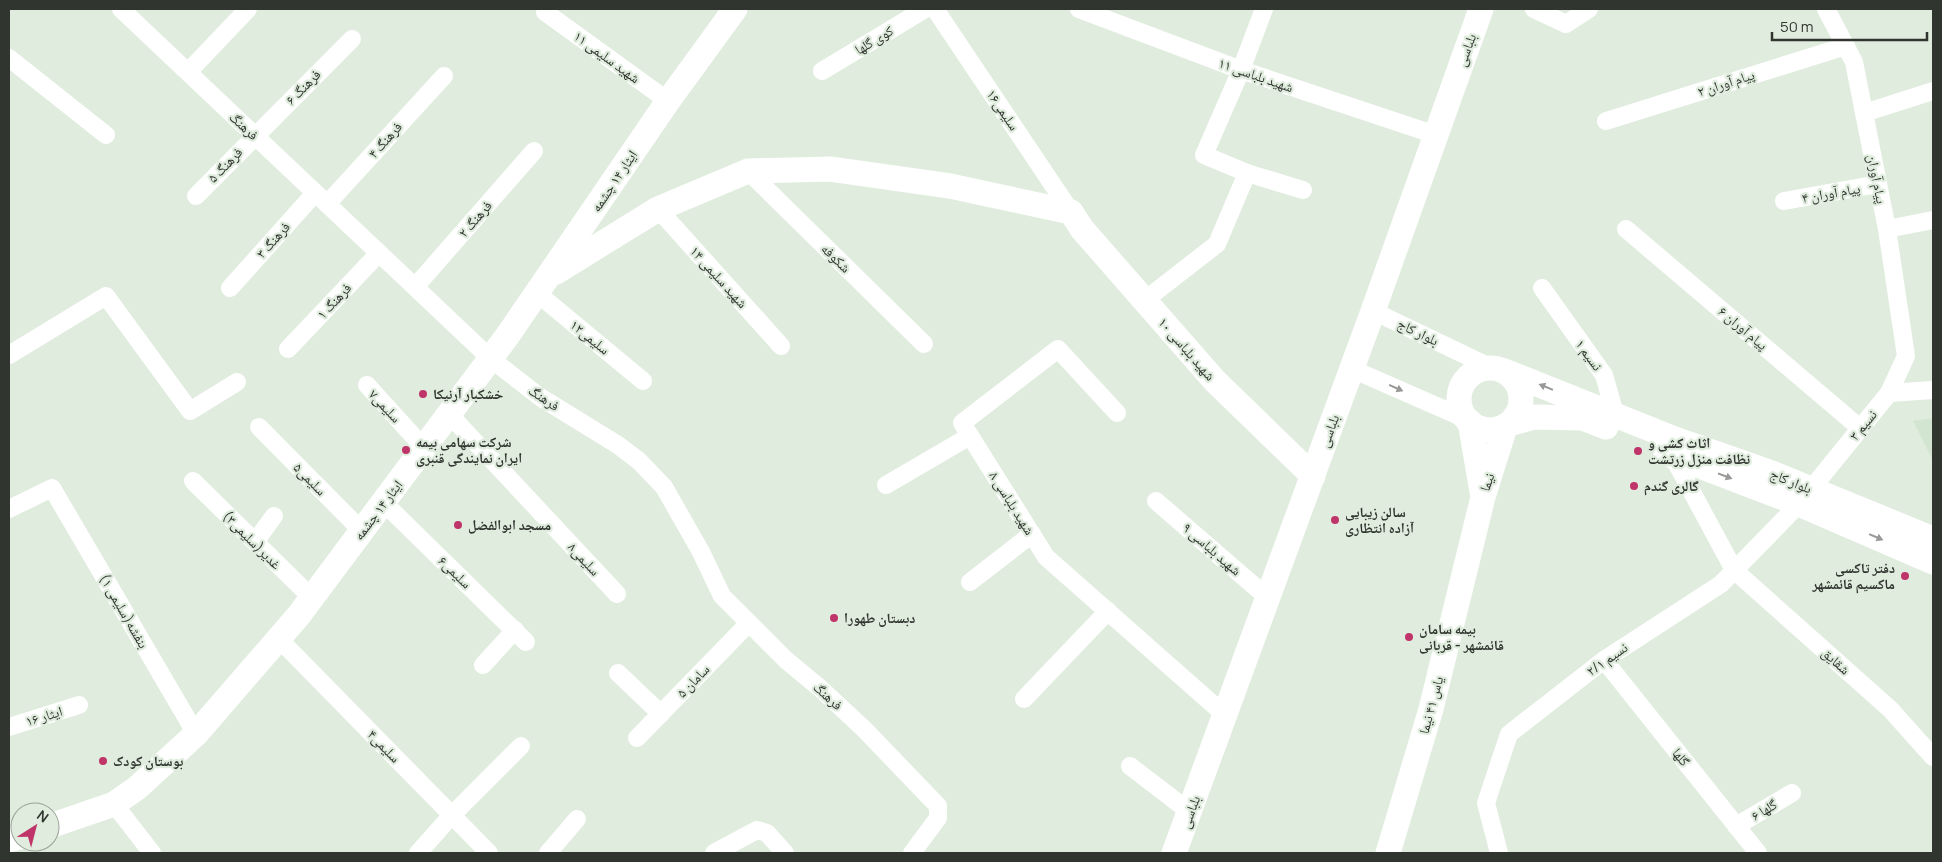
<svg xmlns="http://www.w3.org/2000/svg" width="1942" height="862" font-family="Manrope,'Noto Naskh Arabic',sans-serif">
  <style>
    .built { fill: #d2e5d0 }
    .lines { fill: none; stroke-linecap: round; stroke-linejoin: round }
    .street { stroke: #fff; stroke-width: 18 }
    .secondary { stroke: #fff; stroke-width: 25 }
    .oneway { fill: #989a97 }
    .poi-dot { fill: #bf3469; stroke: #e0edde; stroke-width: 2 }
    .labels { text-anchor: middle; stroke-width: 4.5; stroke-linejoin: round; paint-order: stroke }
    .street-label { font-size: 14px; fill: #30352f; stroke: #e0edde }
    .poi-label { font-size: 14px; font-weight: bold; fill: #30352f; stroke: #e0edde; text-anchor: start }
  </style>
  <rect width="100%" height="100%" fill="#e0edde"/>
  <path class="built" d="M1933,418v43l-20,-40z"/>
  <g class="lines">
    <g class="street">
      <path d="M121,9l370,350 49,38 78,48 21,16 25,26 37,65 21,44 64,64 35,29 43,40 74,77v12l-26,35"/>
      <path d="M935,9l136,203"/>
      <path d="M1079,9l162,61 195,65"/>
      <path d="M1534,9l32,15 23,-15"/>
      <path d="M545,12l123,89"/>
      <path d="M9,58l97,77"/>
      <path d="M822,71l103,-62"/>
      <path d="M188,72l60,-63"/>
      <path d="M1864,113l69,-22"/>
      <path d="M1606,121l240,-75"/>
      <path d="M748,171l176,173"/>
      <path d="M1247,173l56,17"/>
      <path d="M196,196l156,-157"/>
      <path d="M1784,201l94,-17"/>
      <path d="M327,204l117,-128"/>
      <path d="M658,209l123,137"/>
      <path d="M1626,229l234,199"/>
      <path d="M1887,229l46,-9"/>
      <path d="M415,287l119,-136"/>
      <path d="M230,288l85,-95"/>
      <path d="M1542,288l62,87 11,39v8"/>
      <path d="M537,293l106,88"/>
      <path d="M1145,300l72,-56 30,-71 -43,-18 37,-85 23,-61"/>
      <path d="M1373,311l117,56"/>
      <path d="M288,349l91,-96"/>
      <path d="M9,355l97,-59 84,115 47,-29"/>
      <path d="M1352,369l114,50"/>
      <path d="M367,385l57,63"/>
      <path d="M1889,393l44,-3"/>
      <path d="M1117,413l-59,-64 -96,74 84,134 179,158"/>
      <path d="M449,414l168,180"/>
      <path d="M259,427l103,104"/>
      <path d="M1673,452l-1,3 62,115 156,139 43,48"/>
      <path d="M193,481l119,117"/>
      <path d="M886,485l84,-49"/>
      <path d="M1156,501l112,97"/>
      <path d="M383,502l143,140"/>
      <path d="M9,509l43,-21 144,246"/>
      <path d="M255,542l19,-26"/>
      <path d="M970,582l62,-48"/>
      <path d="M279,639l210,214"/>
      <path d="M1604,660l154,193"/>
      <path d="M483,665l32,-35"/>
      <path d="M618,673l43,41"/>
      <path d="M1024,699l84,-88"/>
      <path d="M9,727l70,-22"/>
      <path d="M637,738l111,-114"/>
      <path d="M1130,766l60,46"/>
      <path d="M114,804l38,49"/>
      <path d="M1736,826l56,-33"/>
      <path d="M418,853l34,-38 69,-69"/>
      <path d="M548,853l29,-34"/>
      <path d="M714,853l43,-23 10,3 18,20"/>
      <path d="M1499,853l-13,-50 23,-69 95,-74 117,-76 78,-80 90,-111 17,-37 -19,-127 -33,-167 -28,-53"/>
    </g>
    <g class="secondary">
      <path d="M556,272l102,-63 90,-38 82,-2 120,17 121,26 11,17 133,152 98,95"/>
      <circle cx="1490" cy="399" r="31"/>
      <path d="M1507,372l168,67 97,34 161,66"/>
      <path d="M1470,422l12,70"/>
      <path d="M1509,424l25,-7 49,1 23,9"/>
      <path d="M1666,453l133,51 134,58"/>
      <path d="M50,826l64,-22 23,-16 59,-54 103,-119 209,-280 160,-234 67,-92"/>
      <path d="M9,840l11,-3"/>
      <path d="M1174,853l199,-542 108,-302"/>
      <path d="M1388,853l43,-144 52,-212 22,-70"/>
    </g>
  </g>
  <defs><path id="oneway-solid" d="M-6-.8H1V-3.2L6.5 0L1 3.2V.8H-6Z" transform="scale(1.25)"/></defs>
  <g class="oneway">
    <use href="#oneway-solid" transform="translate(1546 387) rotate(-158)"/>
    <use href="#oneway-solid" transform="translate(1396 388) rotate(24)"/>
    <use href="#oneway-solid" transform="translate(1725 476) rotate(21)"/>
    <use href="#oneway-solid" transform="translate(1876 537) rotate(23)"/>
  </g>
  <g class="poi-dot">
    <circle cx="423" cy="394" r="5"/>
    <circle cx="406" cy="450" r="5"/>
    <circle cx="1638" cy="451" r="5"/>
    <circle cx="1634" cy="486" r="5"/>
    <circle cx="1335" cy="520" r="5"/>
    <circle cx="458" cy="525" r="5"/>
    <circle cx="1905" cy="576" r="5"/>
    <circle cx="834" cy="618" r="5"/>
    <circle cx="1409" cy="637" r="5"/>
    <circle cx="103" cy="761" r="5"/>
  </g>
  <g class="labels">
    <g class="street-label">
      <text transform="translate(874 40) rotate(-31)" y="5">کوی گلها</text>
      <text transform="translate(1466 50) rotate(-70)" y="5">بلباسی</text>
      <text transform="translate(607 57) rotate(36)" y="5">شهید سلیمی ۱۱</text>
      <text transform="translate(1256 75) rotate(19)" y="5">شهید بلباسی ١١</text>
      <text transform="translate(1726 83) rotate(-18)" y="5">پیام آوران ۲</text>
      <text transform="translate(303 87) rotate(-45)" y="5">فرهنگ ۶</text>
      <text transform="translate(1003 110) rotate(56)" y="5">سلیمی۱۶</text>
      <text transform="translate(244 126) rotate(43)" y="5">فرهنگ</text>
      <text transform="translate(385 140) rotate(-48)" y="5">فرهنگ ۴</text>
      <text transform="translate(225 165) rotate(-46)" y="5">فرهنگ ۵</text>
      <text transform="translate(1877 179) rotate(79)" y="5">پیام آوران</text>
      <text transform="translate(614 181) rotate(-56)" y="5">ایثار ۱۴ چشمه</text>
      <text transform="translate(1831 193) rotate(-10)" y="5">پیام آوران ۴</text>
      <text transform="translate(475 219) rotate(-49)" y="5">فرهنگ ۲</text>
      <text transform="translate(273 240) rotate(-48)" y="5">فرهنگ ۳</text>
      <text transform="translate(836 258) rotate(44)" y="5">شکوفه</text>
      <text transform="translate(719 277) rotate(48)" y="5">شهید سلیمی ۱۴</text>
      <text transform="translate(334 301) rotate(-47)" y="5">فرهنگ ۱</text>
      <text transform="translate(1743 328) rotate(40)" y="5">پیام آوران ۶</text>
      <text transform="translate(1418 332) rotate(26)" y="5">بلوار کاج</text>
      <text transform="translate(590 337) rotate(39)" y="5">سلیمی۱۲</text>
      <text transform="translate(1187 349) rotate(49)" y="5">شهید بلباسی ١٠</text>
      <text transform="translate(1589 355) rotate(54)" y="5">نسیم ۱</text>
      <text transform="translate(544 398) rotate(34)" y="5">فرهنگ</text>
      <text transform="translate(385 406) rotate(47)" y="5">سلیمی۷</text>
      <text transform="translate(1863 425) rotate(-51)" y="5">نسیم ۳</text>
      <text transform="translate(1329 431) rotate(-70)" y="5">بلباسی</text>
      <text transform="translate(310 479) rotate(45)" y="5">سلیمی۵</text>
      <text transform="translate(1791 481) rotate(22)" y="5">بلوار کاج</text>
      <text transform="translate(1487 482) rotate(-71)" y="5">نیما</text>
      <text transform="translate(1012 503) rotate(58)" y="5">شهید بلباسی ۸</text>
      <text transform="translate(378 510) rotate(-53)" y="5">ایثار ۱۴ چشمه</text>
      <text transform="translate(252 540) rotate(45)" y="5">غدیر(سلیمی۳)</text>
      <text transform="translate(1212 549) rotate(41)" y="5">شهید بلباسی ۹</text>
      <text transform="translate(584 559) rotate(47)" y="5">سلیمی۸</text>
      <text transform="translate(455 572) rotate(44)" y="5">سلیمی۶</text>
      <text transform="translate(124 611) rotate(60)" y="5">بنفشه(سلیمی ۱)</text>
      <text transform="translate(1607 659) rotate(-35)" y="5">نسیم ۲/۱</text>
      <text transform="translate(1836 661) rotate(42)" y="5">شقایق</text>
      <text transform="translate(693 681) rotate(-46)" y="5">سامان ۵</text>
      <text transform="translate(828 696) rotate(42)" y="5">فرهنگ</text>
      <text transform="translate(1431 705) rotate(-75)" y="5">یاس ۴۱ نیما</text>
      <text transform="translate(44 716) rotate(-17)" y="5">ایثار ۱۶</text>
      <text transform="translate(384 746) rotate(46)" y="5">سلیمی۴</text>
      <text transform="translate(1681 757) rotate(51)" y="5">گلها</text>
      <text transform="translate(1764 810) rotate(-31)" y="5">گلها ۶</text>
      <text transform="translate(1190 812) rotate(-70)" y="5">بلباسی</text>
    </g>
    <g class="poi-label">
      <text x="433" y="399">خشکبار آرنیکا</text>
      <text x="416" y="447">شرکت سهامی بیمه<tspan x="416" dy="16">ایران نمایندگی قنبری</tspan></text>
      <text x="1648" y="448">اثاث کشی و<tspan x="1648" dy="16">نظافت منزل زرتشت</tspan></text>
      <text x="1644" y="491">گالری گندم</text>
      <text x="1345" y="517">سالن زیبایی<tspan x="1345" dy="16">آزاده انتظاری</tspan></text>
      <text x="468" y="530">مسجد ابوالفضل</text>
      <text x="1895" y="573" text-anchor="end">دفتر تاکسی<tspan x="1895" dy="16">ماکسیم قائمشهر</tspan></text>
      <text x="844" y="623">دبستان طهورا</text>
      <text x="1419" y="634">بیمه سامان<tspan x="1419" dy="16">قائمشهر - قربانی</tspan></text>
      <text x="113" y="766">بوستان کودک</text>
    </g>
  </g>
  <rect width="1942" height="862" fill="none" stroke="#30352f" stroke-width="20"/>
  <g transform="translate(35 827) rotate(36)"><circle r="24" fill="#e0edde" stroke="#9aa398"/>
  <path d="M0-4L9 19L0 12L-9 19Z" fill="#bf3469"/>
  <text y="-8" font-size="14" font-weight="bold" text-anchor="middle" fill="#30352f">N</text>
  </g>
  <path d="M1772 32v8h155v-8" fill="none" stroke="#30352f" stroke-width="2.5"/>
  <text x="1780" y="32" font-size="15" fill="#30352f" stroke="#e0edde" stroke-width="4" paint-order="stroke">50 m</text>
</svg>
